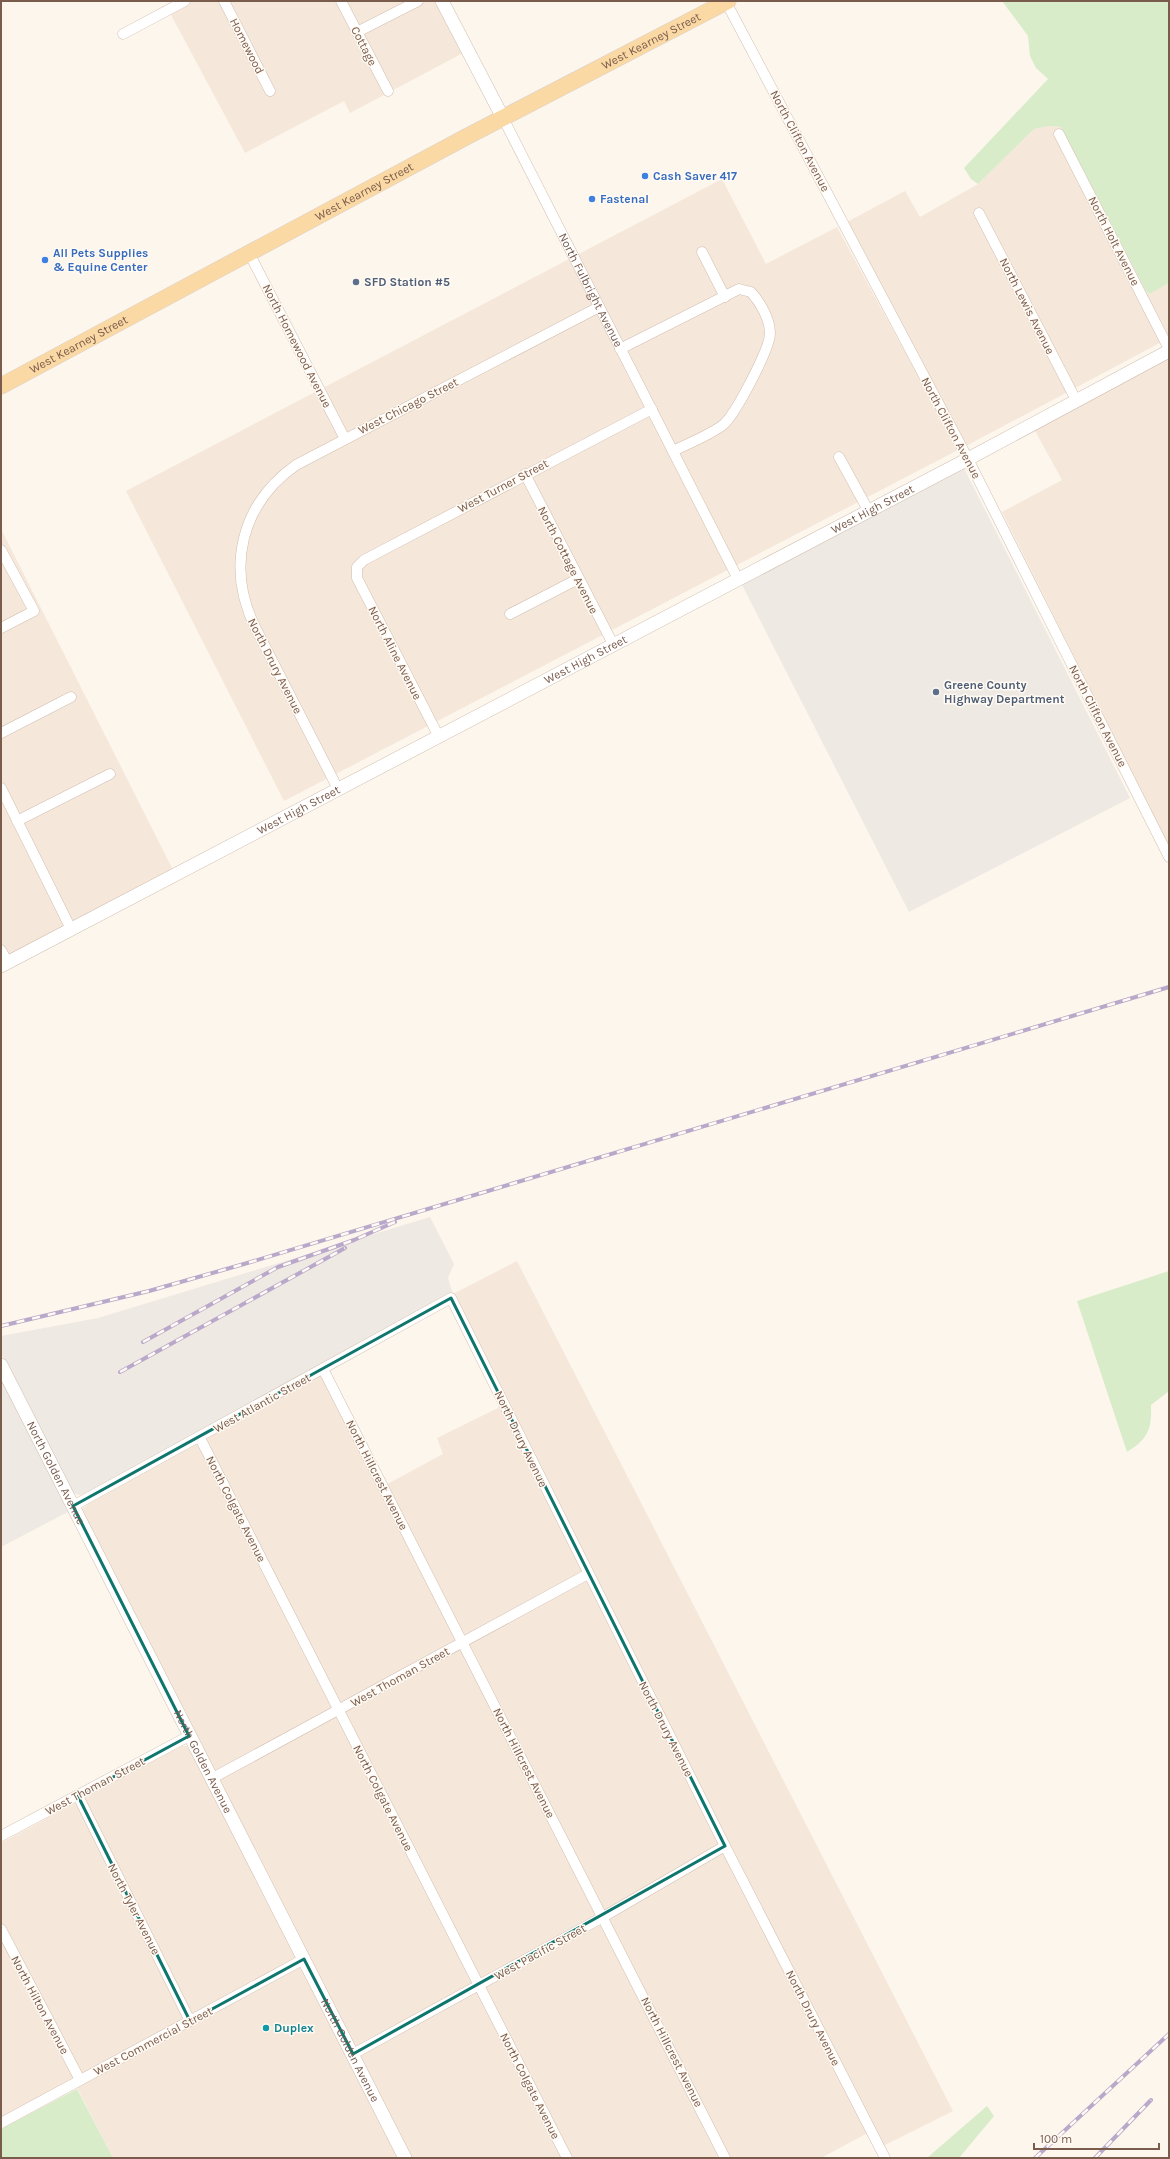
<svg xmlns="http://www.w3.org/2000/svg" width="1170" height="2159" font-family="Karla,sans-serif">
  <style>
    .residential { fill: #f5e8da }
    .industrial { fill: #efe9e4 }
    .green { fill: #d8ecc9 }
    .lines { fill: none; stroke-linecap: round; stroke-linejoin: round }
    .minor-casing { stroke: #d1beb0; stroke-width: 11 }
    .tertiary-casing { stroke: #d1beb0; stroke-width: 14 }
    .primary-casing { stroke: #dad1cd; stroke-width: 17 }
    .minor { stroke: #fff; stroke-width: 10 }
    .tertiary { stroke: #fff; stroke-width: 13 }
    .primary { stroke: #fbd9a5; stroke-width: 16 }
    .rail-casing { stroke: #b9a8c9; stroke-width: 4 }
    .rail { stroke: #fffaf3; stroke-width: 2.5; stroke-dasharray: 8; stroke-linecap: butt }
    .marked { fill: none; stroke: #0f766e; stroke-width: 3; stroke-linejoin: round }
    .shop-dot { fill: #3f7fe0; stroke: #fffaf3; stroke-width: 1.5 }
    .service-dot { fill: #5c6f8a; stroke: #fffaf3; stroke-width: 1.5 }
    .culture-dot { fill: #0f9aa8; stroke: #fffaf3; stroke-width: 1.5 }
    .labels { text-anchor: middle; stroke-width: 3; stroke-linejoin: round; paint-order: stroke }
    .street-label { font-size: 12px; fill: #7a5c4d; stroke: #fffaf3 }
    .shop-label { font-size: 12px; font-weight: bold; fill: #366cbe; stroke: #fffaf3; text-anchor: start }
    .service-label { font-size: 12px; font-weight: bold; fill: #4e5e75; stroke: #fffaf3; text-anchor: start }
    .culture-label { font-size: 12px; font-weight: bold; fill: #0d838f; stroke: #fffaf3; text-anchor: start }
  </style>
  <rect width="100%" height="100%" fill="#fdf6ec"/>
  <g class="residential">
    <path d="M193,1h244l26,52 -113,60 -6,-12 -99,52 -75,-140z"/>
    <path d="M1049,126l12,1 85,164 4,3 19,-11v55l-203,108 -119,-224 58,-31 15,26 58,-33 56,-55z"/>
    <path d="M722,179l44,85 71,-37 121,223 -674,351 -158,-310z"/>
    <path d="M1169,357v490l-167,-335 60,-32 -28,-51z"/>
    <path d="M1,529l172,341 -172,91z"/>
    <path d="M517,1261l436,850 -70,35 -8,-17 -54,29h-411l-329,-648 7,-6 232,-128 3,1 57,111 63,-34 -6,-16 63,-31 -47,-113z"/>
    <path d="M182,1746h4l5,5 208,407h-286l-41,-80 -71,40v-275z"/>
  </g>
  <g class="industrial">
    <path d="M964,468l166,330 -221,114 -167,-327z"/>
    <path d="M430,1217l24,47 -6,14 5,16 -367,200 -7,1 -7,-3 -71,-138v-18l97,-18z"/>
    <path d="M1,1379l67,133 -67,35z"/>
  </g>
  <g class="green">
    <path d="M1002,1h167v282l-19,11 -4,-3 -85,-164 -12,-1 -15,3 -56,55 -7,-5 -7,-11 84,-89 -12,-11 -6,-12 -2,-20z"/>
    <path d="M1169,1271v120l-18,14c1,24 -3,34 -24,47l-50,-151z"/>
    <path d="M77,2089l36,69h-112v-29z"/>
    <path d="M987,2106l7,10 -35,42h-32z"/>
  </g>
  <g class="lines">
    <g class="minor-casing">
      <g id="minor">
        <path d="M224,1l46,90"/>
        <path d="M341,1l47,90"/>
        <path d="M726,2l242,457 201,398"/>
        <path d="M357,32l61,-31"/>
        <path d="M123,34l62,-33"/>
        <path id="s1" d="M503,118l235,461"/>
        <path d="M1059,134l110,215"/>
        <path d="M979,213l97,187"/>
        <path d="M702,252l23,45"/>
        <path d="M249,253l96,186"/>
        <path d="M620,349l119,-60 12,3c9,10 19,27 19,41 0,16 -35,82 -47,92 -15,11 -34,18 -50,26"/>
        <path d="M839,457l29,53"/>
        <path d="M525,474l88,170"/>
        <path d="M1,550l33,61 -33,17"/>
        <path d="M510,614l68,-35"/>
        <path d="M1,733l70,-36"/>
        <path d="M439,737l-82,-159v-11l7,-7 288,-151"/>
        <path d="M1,788l70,141"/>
        <path d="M338,789l-83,-162c-29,-60 -14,-123 41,-162l303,-158"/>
        <path d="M17,821l93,-47"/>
        <path d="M1,950l7,13"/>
        <path d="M323,1369l402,789"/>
        <path d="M200,1438l367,720"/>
        <path d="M73,1506l378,-208 274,548 160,312"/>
        <path d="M211,1779l377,-205"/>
        <path d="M78,1796l112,225"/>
        <path d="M1,1836l188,-100"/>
        <path d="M1,1929l79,151"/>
        <path d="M353,2054l250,-137 122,-71"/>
        <path d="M1,2123l303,-164"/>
      </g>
    </g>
    <g class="tertiary-casing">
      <g id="tertiary">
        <path d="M442,1l61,117"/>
        <path id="s2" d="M1,966l967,-507 201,-108"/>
        <path id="s3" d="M1,1365l404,793"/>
      </g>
    </g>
    <g class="primary-casing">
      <g id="primary">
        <path id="s4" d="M1,386l465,-249 262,-136"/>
      </g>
    </g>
    <use href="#minor" class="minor"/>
    <use href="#tertiary" class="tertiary"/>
    <use href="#primary" class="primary"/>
    <g class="rail-casing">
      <g id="rail">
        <path d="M1,1326l148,-35 95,-27 925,-277"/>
        <path d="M143,1342l135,-75 76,-27 41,-18"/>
        <path d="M120,1372l225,-124"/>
        <path d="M1035,2158l134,-124"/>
        <path d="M1095,2158l56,-58"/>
      </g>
    </g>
    <use href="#rail" class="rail"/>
  </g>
  <path class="marked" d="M451,1298l274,548 -372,208 -49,-95 -114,62 -112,-225 111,-60 -116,-230z"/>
  <g class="shop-dot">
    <circle cx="645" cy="176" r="4"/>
    <circle cx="592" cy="199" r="4"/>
    <circle cx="45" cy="260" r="4"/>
  </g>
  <g class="service-dot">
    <circle cx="356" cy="282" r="4"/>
    <circle cx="936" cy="692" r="4"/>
  </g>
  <circle class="culture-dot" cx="266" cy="2028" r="4"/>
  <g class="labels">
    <g class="street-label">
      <text dy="4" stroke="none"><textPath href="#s4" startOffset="736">West Kearney Street</textPath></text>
      <text transform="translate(247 46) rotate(63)" y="4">Homewood</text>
      <text transform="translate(364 46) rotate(63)" y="4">Cottage</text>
      <text transform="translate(800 141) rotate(62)" y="4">North Clifton Avenue</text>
      <text dy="4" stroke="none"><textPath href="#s4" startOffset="412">West Kearney Street</textPath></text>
      <text transform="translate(1114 241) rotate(63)" y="4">North Holt Avenue</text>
      <text dy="4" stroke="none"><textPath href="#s1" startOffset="193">North Fulbright Avenue</textPath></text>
      <text transform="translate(1027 306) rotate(63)" y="4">North Lewis Avenue</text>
      <text dy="4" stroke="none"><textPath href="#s4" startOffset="88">West Kearney Street</textPath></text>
      <text transform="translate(297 346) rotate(63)" y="4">North Homewood Avenue</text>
      <text transform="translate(408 406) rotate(-27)" y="4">West Chicago Street</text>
      <text transform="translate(951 428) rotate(62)" y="4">North Clifton Avenue</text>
      <text transform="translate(503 486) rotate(-28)" y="4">West Turner Street</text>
      <text dy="4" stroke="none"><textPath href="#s2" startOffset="984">West High Street</textPath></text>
      <text transform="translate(568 560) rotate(63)" y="4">North Cottage Avenue</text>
      <text transform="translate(395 653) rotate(63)" y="4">North Aline Avenue</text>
      <text dy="4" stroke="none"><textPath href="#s2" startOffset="660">West High Street</textPath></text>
      <text transform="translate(275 666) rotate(63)" y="4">North Drury Avenue</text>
      <text transform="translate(1098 716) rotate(63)" y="4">North Clifton Avenue</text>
      <text dy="4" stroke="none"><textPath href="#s2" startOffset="336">West High Street</textPath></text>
      <text transform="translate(262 1403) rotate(-29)" y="4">West Atlantic Street</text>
      <text transform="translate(521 1439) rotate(64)" y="4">North Drury Avenue</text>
      <text dy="4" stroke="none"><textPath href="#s3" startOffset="121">North Golden Avenue</textPath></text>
      <text transform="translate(377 1475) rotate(63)" y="4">North Hillcrest Avenue</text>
      <text transform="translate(236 1509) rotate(63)" y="4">North Colgate Avenue</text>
      <text transform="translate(400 1677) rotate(-29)" y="4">West Thoman Street</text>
      <text transform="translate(666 1729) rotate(63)" y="4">North Drury Avenue</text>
      <text dy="4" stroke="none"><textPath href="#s3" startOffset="445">North Golden Avenue</textPath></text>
      <text transform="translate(524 1763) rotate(63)" y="4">North Hillcrest Avenue</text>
      <text transform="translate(95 1786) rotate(-28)" y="4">West Thoman Street</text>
      <text transform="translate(383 1798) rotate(63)" y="4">North Colgate Avenue</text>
      <text transform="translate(134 1909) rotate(63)" y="4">North Tyler Avenue</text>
      <text transform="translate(540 1952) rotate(-29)" y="4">West Pacific Street</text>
      <text transform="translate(40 2005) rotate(62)" y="4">North Hilton Avenue</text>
      <text transform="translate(813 2018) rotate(63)" y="4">North Drury Avenue</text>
      <text transform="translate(153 2041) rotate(-28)" y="4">West Commercial Street</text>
      <text dy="4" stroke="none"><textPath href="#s3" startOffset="769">North Golden Avenue</textPath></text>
      <text transform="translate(672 2052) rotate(63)" y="4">North Hillcrest Avenue</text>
      <text transform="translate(530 2086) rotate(63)" y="4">North Colgate Avenue</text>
    </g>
    <g class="shop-label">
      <text x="653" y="180">Cash Saver 417</text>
      <text x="600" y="203">Fastenal</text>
      <text x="53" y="257">All Pets Supplies<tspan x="53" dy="14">&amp; Equine Center</tspan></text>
    </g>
    <g class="service-label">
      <text x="364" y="286">SFD Station #5</text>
      <text x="944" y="689">Greene County<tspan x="944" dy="14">Highway Department</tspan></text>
    </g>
    <g class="culture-label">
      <text x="274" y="2032">Duplex</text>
    </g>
  </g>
  <rect width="1170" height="2159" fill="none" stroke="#7a5c4d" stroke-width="4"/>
  <path d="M1034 2143v6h125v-6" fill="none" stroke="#7a5c4d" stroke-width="2"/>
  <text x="1040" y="2143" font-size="12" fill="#7a5c4d" stroke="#fffaf3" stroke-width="3" paint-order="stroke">100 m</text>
</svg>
